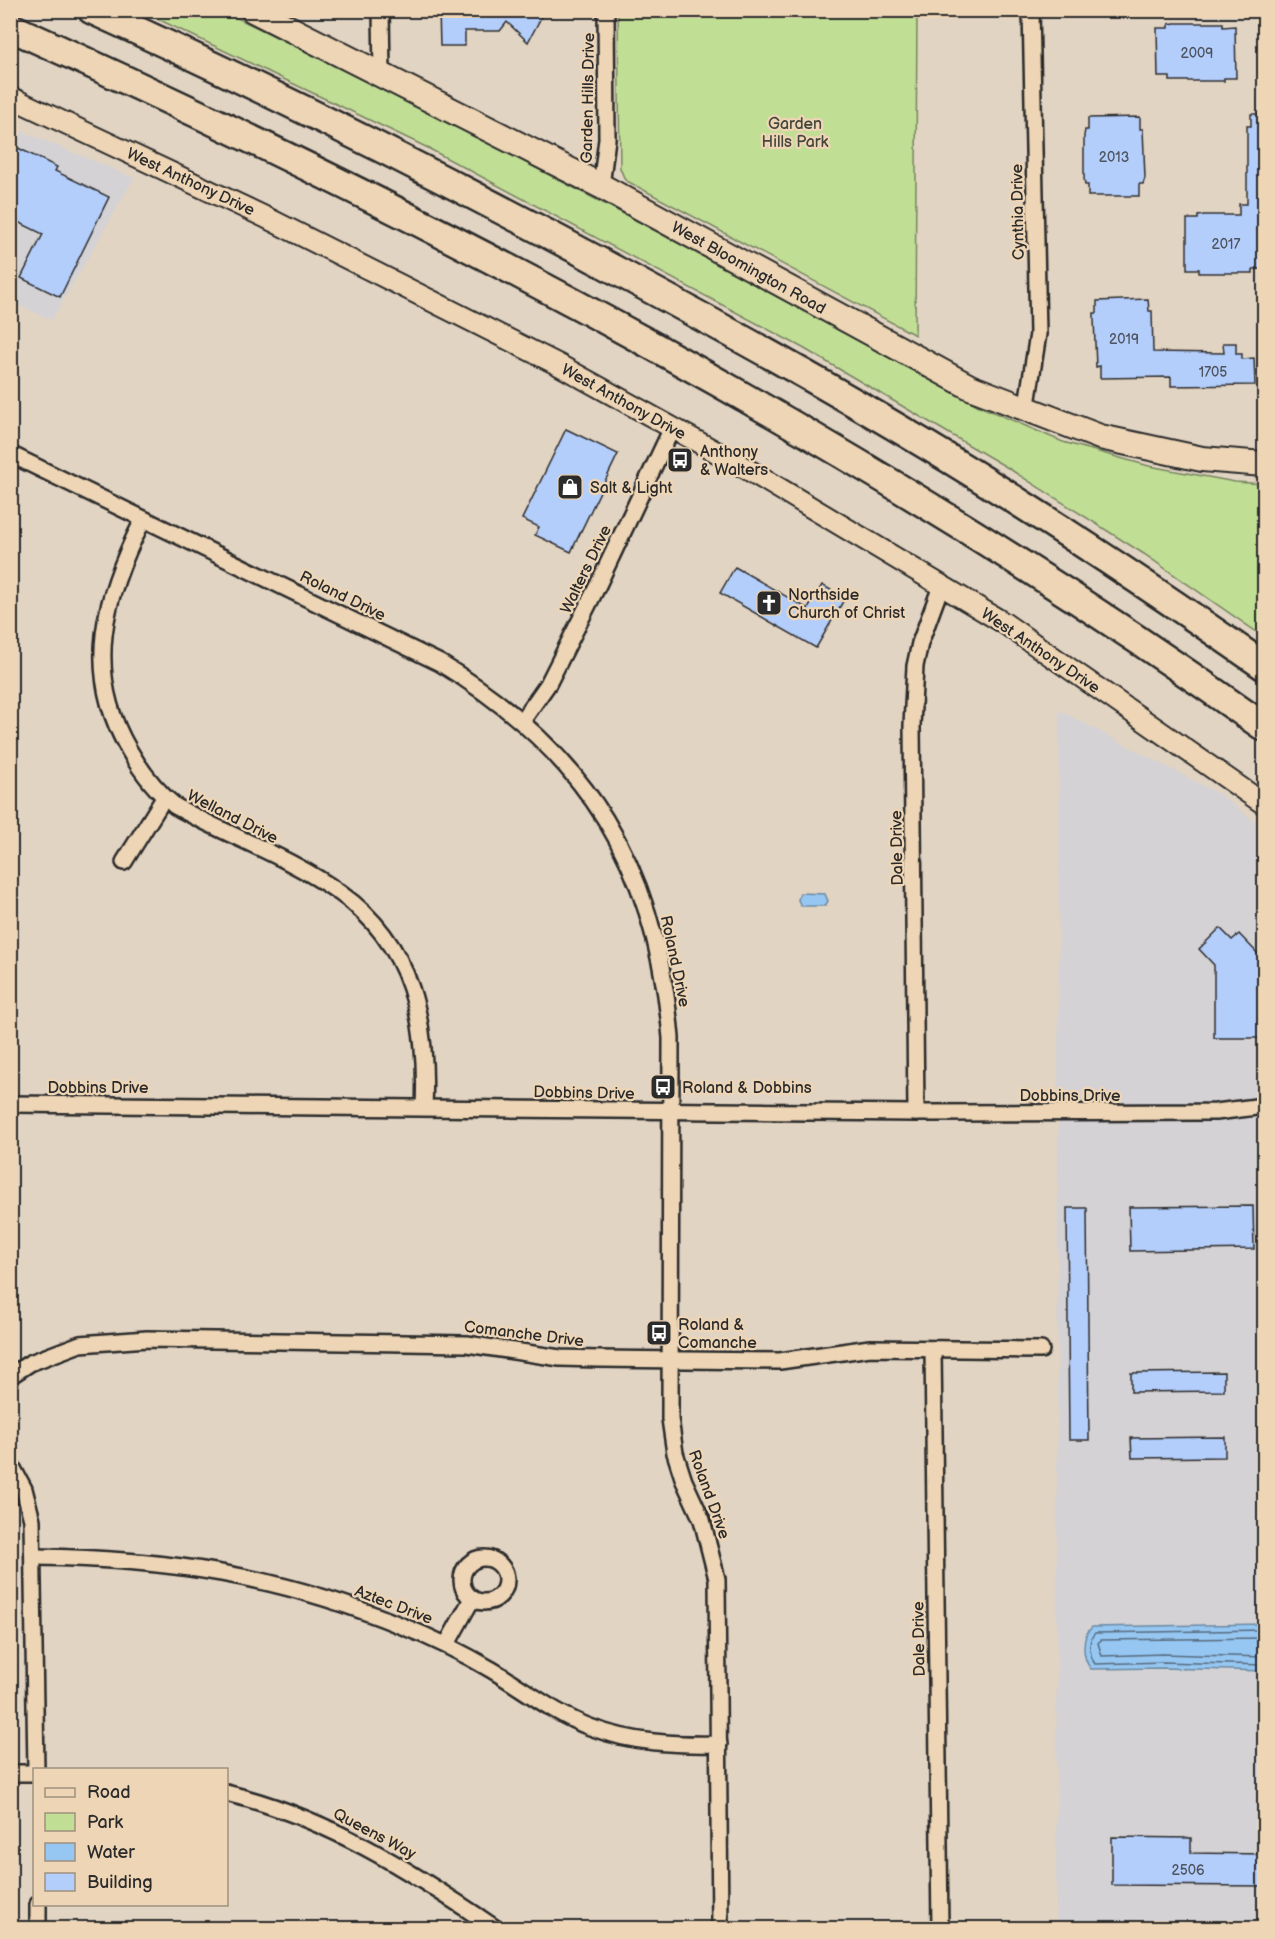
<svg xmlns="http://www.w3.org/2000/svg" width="1275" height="1939" font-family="'Balsamiq Sans',sans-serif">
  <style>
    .built { fill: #d4d2d4 }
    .green { fill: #c1de95; stroke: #768460; stroke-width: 1.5 }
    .water { fill: #96c7f2; stroke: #6b89a2; stroke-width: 1.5 }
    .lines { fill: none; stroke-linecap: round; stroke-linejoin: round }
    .shore { stroke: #56697b; stroke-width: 1.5 }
    .building { fill: #b4cefc; stroke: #2b2b2b; stroke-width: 1.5 }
    .minor-casing { stroke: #2b2b2b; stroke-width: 20 }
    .tertiary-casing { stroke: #2b2b2b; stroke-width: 24 }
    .primary-casing { stroke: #2b2b2b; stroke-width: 28 }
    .motorway-casing { stroke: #2b2b2b; stroke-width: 32 }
    .minor { stroke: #edd5b5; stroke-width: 15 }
    .tertiary { stroke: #edd5b5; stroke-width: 20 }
    .primary { stroke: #edd5b5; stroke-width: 24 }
    .motorway { stroke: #edd5b5; stroke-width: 27 }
    .labels { text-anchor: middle; stroke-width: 4.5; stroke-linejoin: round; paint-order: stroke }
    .number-label { font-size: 14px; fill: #4d545f }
    .street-label { font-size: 16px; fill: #2b2b2b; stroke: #edd5b5 }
    .park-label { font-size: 16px; fill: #42463b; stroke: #edd5b5 }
    .poi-label { font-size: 16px; fill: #2b2b2b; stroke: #edd5b5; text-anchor: start }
  </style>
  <rect width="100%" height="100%" fill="#e2d4c3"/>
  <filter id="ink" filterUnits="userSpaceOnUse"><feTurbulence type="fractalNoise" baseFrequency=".0167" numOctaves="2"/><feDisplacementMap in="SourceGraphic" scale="12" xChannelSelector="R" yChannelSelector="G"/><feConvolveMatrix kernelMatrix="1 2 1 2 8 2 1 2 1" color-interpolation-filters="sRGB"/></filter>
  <g filter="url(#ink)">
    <g class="built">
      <path d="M10,126l124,52 -82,142 -41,-18z"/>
      <path d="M1059,710l162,85 43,34v1099h-208z"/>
    </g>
    <g class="green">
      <path d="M141,11h82l212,104 204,107 340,184 84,36 86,24 86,16 29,2v153l-120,-83 -136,-86 -205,-120 -379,-202z"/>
      <path d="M618,11h299l-2,324 -290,-155 -5,-12z"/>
    </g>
    <g class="water">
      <path d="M800,893l25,1 3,7 -3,5h-24l-3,-6z"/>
      <path d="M1264,1624v47l-101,-3 -72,1c-9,-11 -10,-32 1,-42z"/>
    </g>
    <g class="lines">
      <g class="shore">
        <path d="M1264,1630l-169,3c-7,6 -6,23 0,31l68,-2 101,3"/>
        <path d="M1264,1638l-163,2 -3,3 4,13 61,-2 101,3"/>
      </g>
    </g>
    <g class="building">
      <path d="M439,10h106l-17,32 -21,-20 -7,9h-35v15h-25z"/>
      <path d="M1175,23h48v4l12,-1 1,52h-12v3h-54v-4h-12l-1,-49h12v-4z"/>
      <path d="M1251,114h13v155h-11v4h-54v-4h-12v-50h11v-3l6,-1h35v-11h8v-78h4z"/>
      <path d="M1140,117v12h3l2,49 -2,6h-4v12h-51v-11h-3l-1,-7v-42l1,-6h3v-12z"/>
      <path d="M10,144l47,23 -2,4 54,26 -49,100 -39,-19 22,-44 -33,-16z"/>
      <path d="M1148,299l1,12h3l1,41 71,1 -1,-10h13v11h6v5l12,-1 1,27 -84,1v-9l-71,1v-12l-4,1 -2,-48v-6h3v-12z"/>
      <path d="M566,429l52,25 -47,98 -36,-17 4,-8 -17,-8z"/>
      <path d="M735,567l73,42 14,-24 23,13 -29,50 -96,-55z"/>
      <path d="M1220,928l12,12 7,-6 25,26 -2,78h-48v-73l-15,-16z"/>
      <path d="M1253,1206l1,43 -124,2 -1,-44z"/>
      <path d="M1067,1208h20l2,232h-20z"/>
      <path d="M1224,1372v19l-93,1v-19z"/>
      <path d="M1225,1437v20l-93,1 -1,-20z"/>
      <path d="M1112,1837l79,1v15l73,1v32l-152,-1z"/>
    </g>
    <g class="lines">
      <g class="minor-casing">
        <g id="minor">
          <path d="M381,10l1,65"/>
          <path d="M601,186l6,-47 -1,-129"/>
          <path d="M1026,411l12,-77 -7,-324"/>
          <path d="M10,454l430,209c148,90 216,202 231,375l-1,381 5,34 9,28 18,39 15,59 3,349"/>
          <path d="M143,520c-39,75 -60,152 -14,230 12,21 27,41 46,56 53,30 115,51 165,87 73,51 88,131 84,214"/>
          <path d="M522,721l26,-37 49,-97 75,-159"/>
          <path d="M124,862l40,-64"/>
          <path d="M10,1104l906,9 300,-1 48,-6"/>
          <path d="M916,1113l-4,-387 3,-60 5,-23 21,-57"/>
          <path d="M933,1349l7,579"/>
          <path d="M10,1376l20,-13 50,-19 67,-5 320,5 93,14 38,1 182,2 90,-13 171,2"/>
          <path d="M10,1463l14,26 8,31 4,250"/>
          <path d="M35,1557c132,2 244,18 367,69 31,12 61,27 90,44 32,19 63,44 98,57 42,16 85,18 129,17"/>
          <circle cx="484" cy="1580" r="22"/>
          <path d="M447,1644l25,-45"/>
          <path d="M10,1773h24"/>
          <path d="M226,1793c101,24 185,78 269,135"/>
          <path d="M38,1904v24"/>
        </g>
      </g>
      <g class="tertiary-casing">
        <path id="tertiary" d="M10,97l257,121 292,147 188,104 257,154 260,181"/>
      </g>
      <g class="primary-casing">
        <path id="primary" d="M253,10l348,176 369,201 130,50 102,22 62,5"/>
      </g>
      <g class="motorway-casing">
        <g id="motorway">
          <path d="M92,10c179,81 354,169 527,262 137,74 273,149 404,233 82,52 162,106 241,161"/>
          <path d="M10,27c437,197 863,422 1254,700"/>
        </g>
      </g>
      <use href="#minor" class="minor"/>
      <use href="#tertiary" class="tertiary"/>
      <use href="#primary" class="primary"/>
      <use href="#motorway" class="motorway"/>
    </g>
  </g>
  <defs>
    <g id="bus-square" transform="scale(1.35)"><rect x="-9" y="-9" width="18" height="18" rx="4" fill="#2b2b2b" stroke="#edd5b5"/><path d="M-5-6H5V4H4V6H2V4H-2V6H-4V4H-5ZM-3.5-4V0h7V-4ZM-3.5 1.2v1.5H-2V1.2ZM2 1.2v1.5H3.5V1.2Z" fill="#fff"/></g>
    <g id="shop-square" transform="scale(1.35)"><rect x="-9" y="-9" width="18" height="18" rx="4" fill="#2b2b2b" stroke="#edd5b5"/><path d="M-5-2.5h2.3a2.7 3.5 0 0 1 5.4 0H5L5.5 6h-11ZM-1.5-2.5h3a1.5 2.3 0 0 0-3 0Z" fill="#fff"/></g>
    <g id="church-square" transform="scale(1.35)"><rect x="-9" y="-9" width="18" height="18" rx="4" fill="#2b2b2b" stroke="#edd5b5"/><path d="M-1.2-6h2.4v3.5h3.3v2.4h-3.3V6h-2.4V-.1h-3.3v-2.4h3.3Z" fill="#fff"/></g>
  </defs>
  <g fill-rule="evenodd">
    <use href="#bus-square" x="680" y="460"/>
    <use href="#shop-square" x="570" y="487"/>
    <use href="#church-square" x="769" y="603"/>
    <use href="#bus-square" x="663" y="1087"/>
    <use href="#bus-square" x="659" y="1333"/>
  </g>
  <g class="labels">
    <g class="number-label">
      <text x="1197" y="58">2009</text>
      <text x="1114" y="162">2013</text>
      <text x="1226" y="249">2017</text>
      <text x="1124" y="344">2019</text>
      <text x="1213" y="377">1705</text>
      <text x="1188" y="1875">2506</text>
    </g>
    <g class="street-label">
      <text transform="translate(587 98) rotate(-89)" y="6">Garden Hills Drive</text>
      <text transform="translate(191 181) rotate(25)" y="6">West Anthony Drive</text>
      <text transform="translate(1017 212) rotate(-91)" y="6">Cynthia Drive</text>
      <text transform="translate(749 267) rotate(29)" y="6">West Bloomington Road</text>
      <text transform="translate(624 401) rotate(29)" y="6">West Anthony Drive</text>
      <text transform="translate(585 569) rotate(-64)" y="6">Walters Drive</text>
      <text transform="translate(343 595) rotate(26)" y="6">Roland Drive</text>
      <text transform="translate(1041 650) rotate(34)" y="6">West Anthony Drive</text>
      <text transform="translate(233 816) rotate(27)" y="6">Welland Drive</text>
      <text transform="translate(896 848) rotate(-91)" y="6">Dale Drive</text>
      <text transform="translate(676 961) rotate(78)" y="6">Roland Drive</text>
      <text x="98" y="1093">Dobbins Drive</text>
      <text transform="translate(584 1092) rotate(1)" y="6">Dobbins Drive</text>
      <text x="1070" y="1101">Dobbins Drive</text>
      <text transform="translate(524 1333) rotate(7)" y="6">Comanche Drive</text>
      <text transform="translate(710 1494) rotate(70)" y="6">Roland Drive</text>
      <text transform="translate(394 1604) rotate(21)" y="6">Aztec Drive</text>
      <text transform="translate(918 1639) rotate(-91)" y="6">Dale Drive</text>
      <text transform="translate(375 1833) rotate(28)" y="6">Queens Way</text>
    </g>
    <g class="park-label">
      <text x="795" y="129">Garden<tspan x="795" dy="18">Hills Park</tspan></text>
    </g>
    <g class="poi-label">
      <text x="700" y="457">Anthony<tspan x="700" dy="18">&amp; Walters</tspan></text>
      <text x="590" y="493">Salt &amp; Light</text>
      <text x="788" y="600">Northside<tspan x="788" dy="18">Church of Christ</tspan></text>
      <text x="682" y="1093">Roland &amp; Dobbins</text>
      <text x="678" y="1330">Roland &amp;<tspan x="678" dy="18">Comanche</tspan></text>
    </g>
  </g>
  <rect width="1275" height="1939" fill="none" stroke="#edd5b5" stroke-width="36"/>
  <rect x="18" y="18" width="1239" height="1903" fill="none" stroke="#2b2b2b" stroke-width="2" filter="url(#ink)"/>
  <rect x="33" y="1768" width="195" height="138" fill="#edd5b5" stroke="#9f917e" stroke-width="1.5"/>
  <rect x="45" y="1788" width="30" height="9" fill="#edd5b5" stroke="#9f917e" stroke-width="1.5"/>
  <text x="87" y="1798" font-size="18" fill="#2b2b2b">Road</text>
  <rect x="45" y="1813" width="30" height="18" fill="#c1de95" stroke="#9f917e" stroke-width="1.5"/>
  <text x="87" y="1828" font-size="18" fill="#2b2b2b">Park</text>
  <rect x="45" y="1843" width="30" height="18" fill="#96c7f2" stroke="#9f917e" stroke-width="1.5"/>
  <text x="87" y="1858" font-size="18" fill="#2b2b2b">Water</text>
  <rect x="45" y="1873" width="30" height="18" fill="#b4cefc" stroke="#9f917e" stroke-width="1.5"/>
  <text x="87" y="1888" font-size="18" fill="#2b2b2b">Building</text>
</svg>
